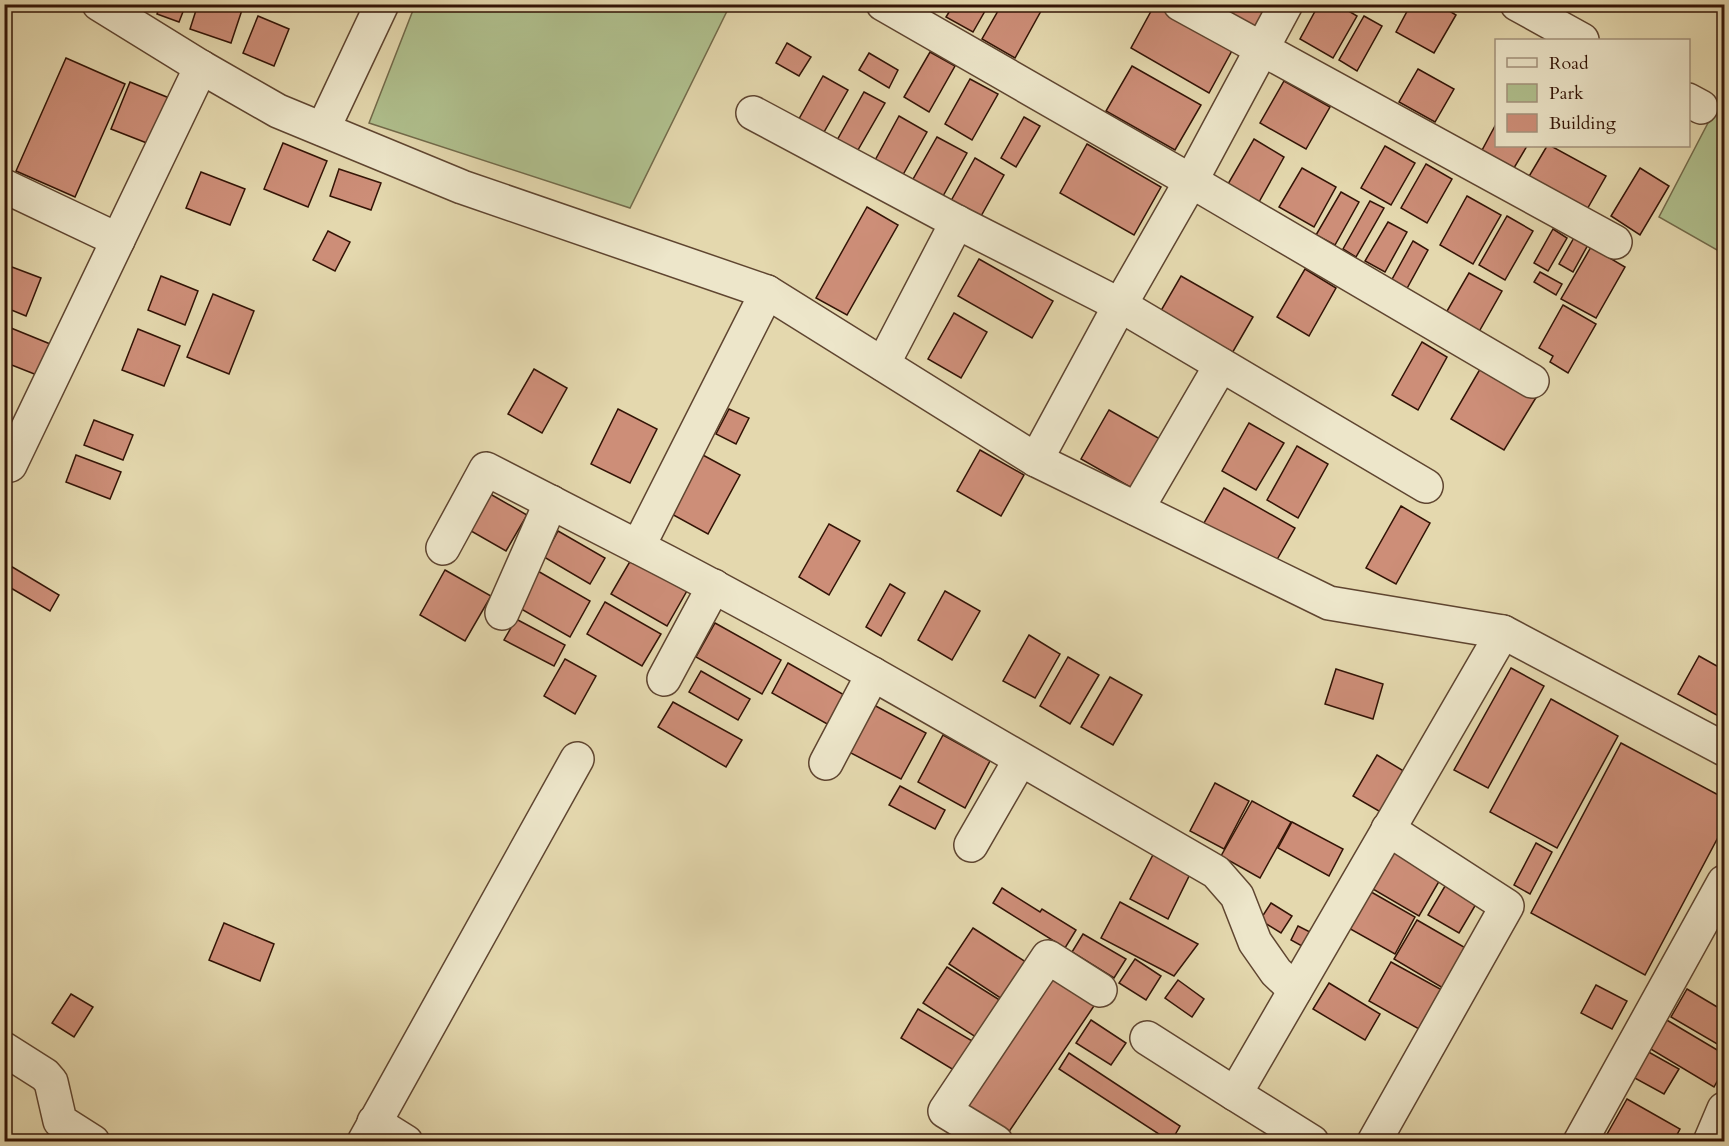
<svg xmlns="http://www.w3.org/2000/svg" width="1729" height="1146" font-family="Cardo,serif">
  <style>
    .green { fill: #b0c08e; stroke: #726a4a; stroke-width: 1.5 }
    .building { fill: #cd8e78; stroke: #331406; stroke-width: 1.5 }
    .lines { fill: none; stroke-linecap: round; stroke-linejoin: round }
    .minor-casing { stroke: #5f4530; stroke-width: 36 }
    .minor { stroke: #ede6ca; stroke-width: 33 }
  </style>
  <rect width="100%" height="100%" fill="#e4d8ae"/>
  <filter id="stains"><feTurbulence type="fractalNoise" baseFrequency=".00333" numOctaves="4"/><feColorMatrix values="0 0 0 0 .2 0 0 0 0 .09 0 0 0 0 .02 0 0 0 .5 -.17"/></filter>
  <radialGradient id="worn" r=".72"><stop offset=".6" stop-color="#630" stop-opacity="0"/><stop offset="1" stop-color="#630" stop-opacity=".3"/></radialGradient>
  <g class="green">
    <path d="M415,5v-1l315,1 -100,203 -261,-85z"/>
    <path d="M1724,88v166l-65,-37 63,-121z"/>
  </g>
  <g class="building">
    <path d="M160,4h26l-7,18 -22,-8z"/>
    <path d="M198,4h46l-13,39 -41,-14z"/>
    <path d="M954,4h35l-16,28 -27,-15z"/>
    <path d="M1002,4h28l11,7 -26,47 -33,-19z"/>
    <path d="M1155,4h5l74,43 -25,46 -78,-45z"/>
    <path d="M1196,4h78l-19,34z"/>
    <path d="M1319,4h18l20,12 -24,42 -33,-19z"/>
    <path d="M1411,4h27l18,11 -22,38 -38,-21z"/>
    <path d="M258,16l31,13 -15,37 -31,-13z"/>
    <path d="M1364,16l18,10 -25,45 -18,-11z"/>
    <path d="M787,43l24,14 -12,19 -23,-13z"/>
    <path d="M930,52l25,14 -26,46 -25,-15z"/>
    <path d="M869,53l29,17 -9,18 -30,-18z"/>
    <path d="M66,58l59,26 -50,113 -59,-26z"/>
    <path d="M1132,66l69,39 -26,45 -69,-39z"/>
    <path d="M1418,69l36,20 -19,33 -36,-20z"/>
    <path d="M823,76l25,14 -28,49 -25,-13z"/>
    <path d="M970,79l28,15 -26,46 -27,-16z"/>
    <path d="M1284,81l46,26 -24,42 -46,-26z"/>
    <path d="M130,82l49,20 -22,45 -46,-18z"/>
    <path d="M864,92l21,11 -34,59 -20,-11z"/>
    <path d="M899,116l28,16 -27,48 -27,-16z"/>
    <path d="M1024,117l16,9 -24,41 -15,-9z"/>
    <path d="M1496,124v22h31l-16,27 -31,-19z"/>
    <path d="M937,137l30,16 -29,52 -30,-17z"/>
    <path d="M1254,139l30,18 -25,45 -31,-18z"/>
    <path d="M283,143l44,18 -19,46 -44,-18z"/>
    <path d="M1087,144l74,43 -27,48 -74,-42z"/>
    <path d="M1385,146l30,17 -24,42 -30,-17z"/>
    <path d="M1547,146h4l55,30 -20,35 -58,-33z"/>
    <path d="M975,158l29,17 -28,50 -29,-17z"/>
    <path d="M1426,164l26,15 -25,44 -26,-15z"/>
    <path d="M1302,168l34,19 -22,40 -35,-20z"/>
    <path d="M1640,168l29,18 -29,49 -29,-19z"/>
    <path d="M339,169l42,14 -10,27 -41,-14z"/>
    <path d="M201,172l44,17 -15,36 -44,-17z"/>
    <path d="M1341,192l18,10 -24,43 -19,-10z"/>
    <path d="M1467,196l34,19 -28,49 -33,-19z"/>
    <path d="M1370,201l14,7 -28,49 -13,-8z"/>
    <path d="M867,207l31,18 -51,90 -31,-17z"/>
    <path d="M1507,216l26,15 -28,49 -26,-15z"/>
    <path d="M1388,222l19,10 -22,40 -20,-11z"/>
    <path d="M1553,229l14,9 -19,33 -14,-8z"/>
    <path d="M328,231l22,11 -15,29 -22,-11z"/>
    <path d="M1575,236l14,7 -16,29 -14,-8z"/>
    <path d="M1413,241l15,9 -23,42 -15,-9z"/>
    <path d="M1591,247l34,20 -29,51 -35,-19z"/>
    <path d="M979,259l74,42 -21,37 -74,-42z"/>
    <path d="M4,264l37,14 -15,38 -22,-9z"/>
    <path d="M1305,269l31,19 -27,48 -32,-19z"/>
    <path d="M1540,272l22,12 -6,11 -22,-13z"/>
    <path d="M1469,273l33,18 -26,46 -33,-19z"/>
    <path d="M161,276l37,15 -13,34 -37,-15z"/>
    <path d="M1181,276l72,41 -26,45 -72,-41z"/>
    <path d="M213,294l41,17 -25,63 -42,-17z"/>
    <path d="M1563,305l33,19 -28,49 -18,-11 3,-6 -14,-8z"/>
    <path d="M954,313l33,19 -26,46 -33,-19z"/>
    <path d="M11,328l49,20 -13,31 -43,-17v-19z"/>
    <path d="M138,329l42,17 -16,40 -42,-16z"/>
    <path d="M1422,342l25,15 -29,53 -26,-15z"/>
    <path d="M1483,364l54,32 -33,54 -53,-31z"/>
    <path d="M534,369l33,19 -25,45 -34,-19z"/>
    <path d="M618,409l39,20 -27,54 -39,-19z"/>
    <path d="M729,409l20,9 -13,26 -20,-10z"/>
    <path d="M1109,410l72,41 -28,49 -72,-41z"/>
    <path d="M94,420l39,15 -10,25 -39,-15z"/>
    <path d="M1249,423l35,20 -28,47 -34,-19z"/>
    <path d="M1297,446l31,18 -30,54 -31,-18z"/>
    <path d="M980,450l44,25 -23,41 -44,-25z"/>
    <path d="M701,454l39,21 -32,59 -40,-22z"/>
    <path d="M76,455l45,17 -11,27 -44,-17z"/>
    <path d="M1224,488l71,40 -24,42 -71,-40z"/>
    <path d="M485,491l42,24 -21,36 -42,-24z"/>
    <path d="M1401,506l29,17 -34,61 -30,-16z"/>
    <path d="M829,524l31,17 -31,54 -30,-18z"/>
    <path d="M558,531l47,27 -15,26 -46,-27z"/>
    <path d="M632,558l56,31 -21,37 -56,-32z"/>
    <path d="M4,562l55,33 -9,16 -46,-27z"/>
    <path d="M445,570l46,26 -26,45 -45,-26z"/>
    <path d="M536,570l54,31 -20,36 -54,-31z"/>
    <path d="M890,584l15,9 -24,43 -15,-9z"/>
    <path d="M945,591l35,20 -28,49 -34,-20z"/>
    <path d="M605,602l56,32 -19,32 -55,-32z"/>
    <path d="M516,619l49,26 -11,21 -50,-26z"/>
    <path d="M715,623l66,37 -19,34 -66,-37z"/>
    <path d="M1029,635l31,19 -25,44 -32,-17z"/>
    <path d="M1699,656l25,14v49l-46,-25z"/>
    <path d="M1068,657l31,18 -29,49 -30,-18z"/>
    <path d="M565,659l31,17 -21,38 -31,-18z"/>
    <path d="M788,663l58,33 -17,29 -57,-32z"/>
    <path d="M1511,668l33,18 -56,102 -34,-18z"/>
    <path d="M1336,669l47,15 -10,35 -48,-15z"/>
    <path d="M701,671l49,28 -12,21 -49,-28z"/>
    <path d="M1110,677l32,18 -29,50 -32,-18z"/>
    <path d="M1551,699l67,37 -61,112 -67,-36z"/>
    <path d="M673,702l69,38 -16,27 -68,-40z"/>
    <path d="M872,704l54,29 -25,46 -54,-28z"/>
    <path d="M943,735l47,26 -25,47 -47,-26z"/>
    <path d="M1621,743l103,55v28l-79,149 -114,-62z"/>
    <path d="M1377,755l30,18 -23,41 -31,-18z"/>
    <path d="M1215,783l34,18 -25,48 -34,-18z"/>
    <path d="M900,786l45,24 -10,19 -46,-24z"/>
    <path d="M1252,801l39,21 -31,56 -39,-22z"/>
    <path d="M1292,822l51,27 -14,27 -51,-28z"/>
    <path d="M1536,843l16,9 -22,42 -16,-9z"/>
    <path d="M1387,847l54,31 -22,38 -53,-31z"/>
    <path d="M1156,849l37,19 -25,51 -38,-20z"/>
    <path d="M1448,881l31,18 -20,34 -31,-18z"/>
    <path d="M1002,888l38,24 2,-3 34,21 -11,18 -72,-45z"/>
    <path d="M1366,889l49,28 -20,37 -50,-28z"/>
    <path d="M1120,902l78,42 -24,32 -73,-38z"/>
    <path d="M1271,903l21,13 -11,17 -21,-13z"/>
    <path d="M1417,920l59,34 -23,40 -59,-35z"/>
    <path d="M224,923l50,21 -14,37 -51,-21z"/>
    <path d="M1298,926l18,9 -7,15 -18,-10z"/>
    <path d="M973,928l59,38 -24,37 -59,-39z"/>
    <path d="M1083,934l43,25 -12,19 -42,-26z"/>
    <path d="M1135,959l26,17 -15,24 -27,-17z"/>
    <path d="M1391,962l51,28 -23,39 -50,-28z"/>
    <path d="M947,967l59,37 -24,37 -59,-38z"/>
    <path d="M1055,975l41,28 -92,136 -41,-28z"/>
    <path d="M1178,980l26,19 -12,18 -27,-19z"/>
    <path d="M1329,983l51,31 -15,26 -52,-31z"/>
    <path d="M1596,985l31,16 -15,28 -31,-16z"/>
    <path d="M1687,989l37,22v37l-53,-31z"/>
    <path d="M71,994l22,13 -19,30 -22,-14z"/>
    <path d="M918,1009l61,36 -17,30 -61,-37z"/>
    <path d="M1665,1019l59,35v15l-10,18 -65,-39z"/>
    <path d="M1091,1020l35,23 -15,22 -35,-22z"/>
    <path d="M1645,1050l34,19 -15,25 -33,-18z"/>
    <path d="M1069,1053l111,73 -9,16 -112,-73z"/>
    <path d="M1627,1099l53,30 -7,13h-58l-9,-6z"/>
  </g>
  <g class="lines">
    <g class="minor-casing">
      <g id="minor">
        <path d="M99,4l102,63 77,44 184,76 305,105 269,168 293,143 174,29 221,117"/>
        <path d="M883,4l308,177 341,200"/>
        <path d="M1180,4l435,238"/>
        <path d="M1517,4l65,36"/>
        <path d="M1688,100l13,7"/>
        <path d="M753,113l204,109 163,83 306,181"/>
        <path d="M323,129l59,-125"/>
        <path d="M4,186l114,54"/>
        <path d="M767,292l-129,255c197,101 387,215 578,325l21,24 18,46 21,30 19,18"/>
        <path d="M883,364l74,-142"/>
        <path d="M1036,460l84,-155 71,-124 95,-177"/>
        <path d="M4,462l6,3 191,-398"/>
        <path d="M1137,509l84,-144"/>
        <path d="M443,548l43,-79 152,78"/>
        <path d="M502,613l49,-111"/>
        <path d="M664,679l50,-93"/>
        <path d="M826,763l47,-89"/>
        <path d="M971,845l49,-85"/>
        <path d="M1147,1038l88,56"/>
        <path d="M4,1049l41,26 6,7 9,39 33,21"/>
        <path d="M374,1122l32,20"/>
        <path d="M364,1142l213,-383"/>
        <path d="M996,1142l-51,-31 103,-154 52,33"/>
        <path d="M1312,1142l-77,-48 268,-462"/>
        <path d="M1374,1142l133,-236 -119,-77"/>
        <path d="M1580,1142l144,-260"/>
        <path d="M1710,1142l14,-33"/>
      </g>
    </g>
    <use href="#minor" class="minor"/>
  </g>
  <rect width="1729" height="1146" fill="none" stroke="#e4d8ae" stroke-width="24"/>
  <rect x="6" y="6" width="1717" height="1134" fill="none" stroke="#331406" stroke-width="3"/>
  <rect x="12" y="12" width="1705" height="1122" fill="none" stroke="#331406" stroke-width="1.5"/>
  <rect x="1495" y="39" width="195" height="108" fill="#ede6ca" stroke="#a3927c" stroke-width="1.5"/>
  <rect x="1507" y="58" width="30" height="9" fill="#ede6ca" stroke="#a3927c" stroke-width="1.5"/>
  <text x="1549" y="69" font-size="18" fill="#331406">Road</text>
  <rect x="1507" y="84" width="30" height="18" fill="#b0c08e" stroke="#a3927c" stroke-width="1.5"/>
  <text x="1549" y="99" font-size="18" fill="#331406">Park</text>
  <rect x="1507" y="114" width="30" height="18" fill="#cd8e78" stroke="#a3927c" stroke-width="1.5"/>
  <text x="1549" y="129" font-size="18" fill="#331406">Building</text>
  <rect width="100%" height="100%" filter="url(#stains)"/>
  <rect width="100%" height="100%" fill="url(#worn)"/>
</svg>
